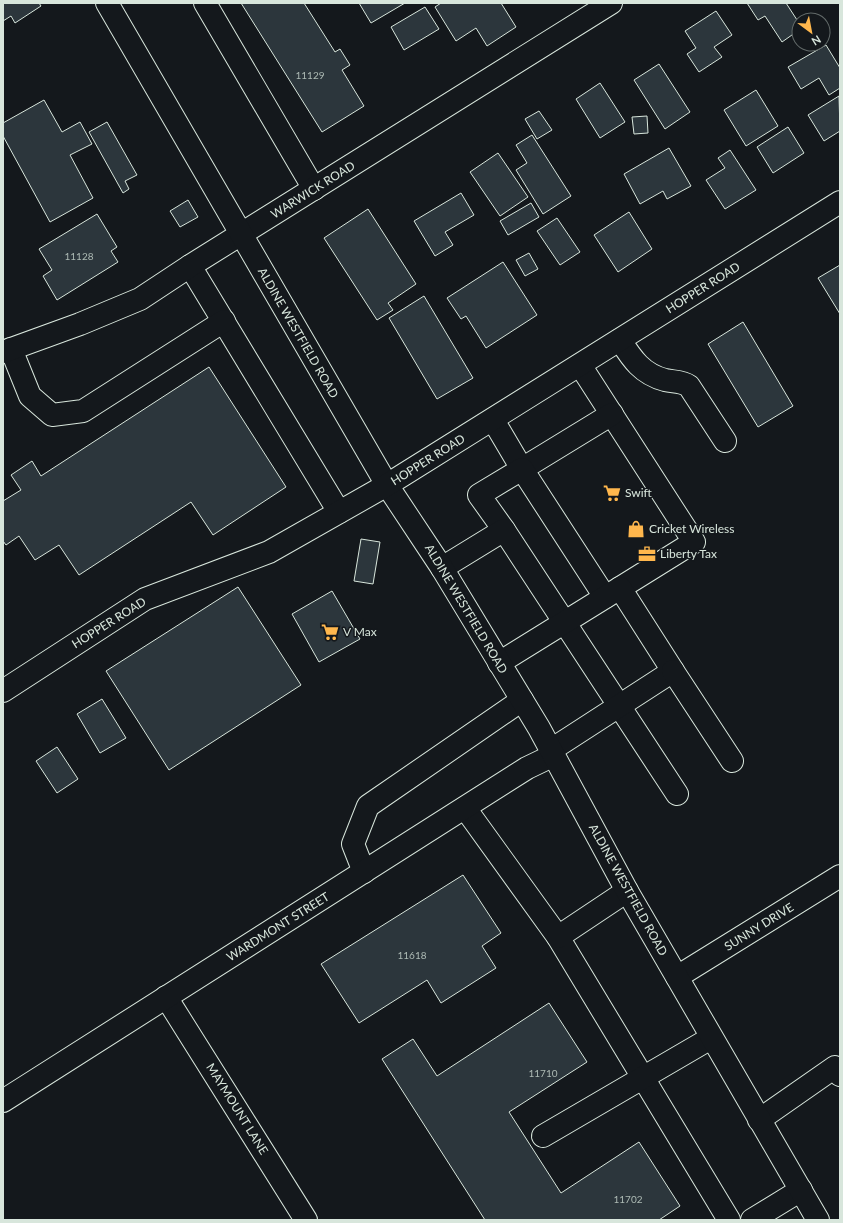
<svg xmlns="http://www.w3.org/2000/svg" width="843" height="1223" font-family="Lato,sans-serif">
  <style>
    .building { fill: #2c363c; stroke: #d8e6dc }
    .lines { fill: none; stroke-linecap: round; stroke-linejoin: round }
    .minor-casing { stroke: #d8e6dc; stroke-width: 24 }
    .major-casing { stroke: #d8e6dc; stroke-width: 24 }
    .minor { stroke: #14181c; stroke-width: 22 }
    .major { stroke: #14181c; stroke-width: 22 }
    .labels { text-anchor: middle; stroke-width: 3; stroke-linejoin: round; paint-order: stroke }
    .number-label { font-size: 10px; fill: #adbab4 }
    .street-label { font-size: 12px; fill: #d8e6dc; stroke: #14181c }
    .poi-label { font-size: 12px; fill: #d8e6dc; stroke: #14181c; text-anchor: start }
  </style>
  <rect width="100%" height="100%" fill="#14181c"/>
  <g class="building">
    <path d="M3,3h36l2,3 -26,17 -4,-7 -8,5z"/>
    <path d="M241,3h63l31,49 5,-3 10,16 -8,5 22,36 -42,26z"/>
    <path d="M359,3h46l-34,20z"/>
    <path d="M441,3h60l15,24 -29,19 -11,-18 -20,13 -21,-34z"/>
    <path d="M747,3h39l13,20v7l-17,12 -17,-26 -7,4z"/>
    <path d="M425,7l14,22 -35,21 -13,-23z"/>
    <path d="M716,11l16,24 -18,12 8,10 -23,15 -12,-18 9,-6 -11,-17z"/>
    <path d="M826,45l14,23v20l-11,7 -10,-17 -18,11 -13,-22z"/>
    <path d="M659,64l31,48 -25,17 -31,-49z"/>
    <path d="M600,83l25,39 -25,16 -24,-39z"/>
    <path d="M756,90l22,36 -32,20 -22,-36z"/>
    <path d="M839,96l1,35 -16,10 -16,-26z"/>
    <path d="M44,100l18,32 18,-10 12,22 -22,11 23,43 -43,24 -47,-86v-13z"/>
    <path d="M539,111l13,19 -15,9 -12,-20z"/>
    <path d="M647,116l1,17 -14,1 -2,-17z"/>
    <path d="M107,122l30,53 -12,6 4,8 -6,4 -34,-61z"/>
    <path d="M788,127l16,26 -31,20 -16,-26z"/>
    <path d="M532,135l39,61 -28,18 -27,-44 11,-7 -11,-18z"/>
    <path d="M669,148l22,38 -24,13 -4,-8 -23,13 -16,-30z"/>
    <path d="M730,150l26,40 -31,19 -19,-29 19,-12 -7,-10z"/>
    <path d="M498,153l30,44 -28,19 -30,-44z"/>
    <path d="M461,193l13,22 -29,17 8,13 -18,11 -21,-35z"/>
    <path d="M188,200l10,17 -18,10 -10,-16z"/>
    <path d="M531,203l8,14 -31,18 -8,-14z"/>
    <path d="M368,209l48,75 -28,19 5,7 -16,10 -53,-82z"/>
    <path d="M629,212l23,37 -34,23 -24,-37z"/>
    <path d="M97,214l20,33 -6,4 7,11 -61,38 -14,-24 9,-6 -13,-21z"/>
    <path d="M557,218l23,34 -20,13 -23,-34z"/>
    <path d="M529,253l9,16 -13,7 -9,-16z"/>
    <path d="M503,262l34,53 -51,33 -20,-32 -5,3 -14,-21z"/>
    <path d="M840,265v49l-22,-36z"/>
    <path d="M424,296l49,82 -36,21 -48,-81z"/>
    <path d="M743,322l50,84 -35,21 -50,-83z"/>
    <path d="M209,367l77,120 -73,48 -22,-33 -112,73 -20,-30 -24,15 -16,-24 -13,9 -3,-4v-40l18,-11 -10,-15 21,-14 9,15z"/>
    <path d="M361,539l19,3 -7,42 -19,-3z"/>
    <path d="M238,587l63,98 -132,85 -63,-99z"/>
    <path d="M332,591l28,48 -41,23 -27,-48z"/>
    <path d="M102,699l24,39 -26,15 -23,-39z"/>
    <path d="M57,747l21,32 -21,14 -21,-32z"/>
    <path d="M463,875l38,58 -19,13 14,22 -55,35 -14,-23 -68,43 -38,-59z"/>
    <path d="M549,1003l38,59 -78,50 52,81 78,-51 41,64 -21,14h-174l-103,-161 31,-20 24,37z"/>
  </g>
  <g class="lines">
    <g class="minor-casing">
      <g id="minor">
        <path d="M205,3l109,186"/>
        <path d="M190,266l149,246"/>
        <path d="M620,340c12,19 22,34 45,40 9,2 17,1 24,6l36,55"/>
        <path d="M11,349l19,47 22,19 31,-4 141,-90"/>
        <path d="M3,352l77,-28 60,-25 50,-33 421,-263"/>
        <path d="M580,365l114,177 -74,46"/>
        <path d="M493,420l29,49 90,-55"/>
        <path d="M504,530l-25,-35 43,-26 83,128"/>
        <path d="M442,568l62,-38 173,264"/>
        <path d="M499,663l121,-75 53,83 -122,79"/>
        <path d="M673,671l59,90"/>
        <path d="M465,808l93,129 171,283"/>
        <path d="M364,872l-11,-28 15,-38 154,-106"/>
        <path d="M558,937l69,-46"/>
        <path d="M677,977l163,-101"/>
        <path d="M166,997l140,223"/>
        <path d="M3,1101l524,-333 27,-13"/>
        <path d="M759,1120l76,-53 5,8"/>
        <path d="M543,1136l168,-98"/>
        <path d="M752,1220l49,-30"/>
      </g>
    </g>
    <g class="major-casing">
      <g id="major">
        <path d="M107,3l280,482 55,83 97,160 88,163 191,329"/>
        <path d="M3,691l142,-92 124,-47 118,-67 453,-283"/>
      </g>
    </g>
    <use href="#minor" class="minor"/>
    <use href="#major" class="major"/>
  </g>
  <defs>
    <g id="supermarket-bare" transform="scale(1.38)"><path d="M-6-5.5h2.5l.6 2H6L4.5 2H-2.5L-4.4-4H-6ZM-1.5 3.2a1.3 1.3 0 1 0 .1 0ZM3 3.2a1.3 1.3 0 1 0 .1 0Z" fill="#ffb74d" stroke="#14181c" stroke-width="2.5" paint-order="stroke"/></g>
    <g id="shop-bare" transform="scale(1.38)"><path d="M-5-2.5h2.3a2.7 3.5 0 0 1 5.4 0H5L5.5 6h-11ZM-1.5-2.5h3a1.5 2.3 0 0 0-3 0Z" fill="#ffb74d" stroke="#14181c" stroke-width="2.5" paint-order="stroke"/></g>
    <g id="office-bare" transform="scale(1.38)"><path d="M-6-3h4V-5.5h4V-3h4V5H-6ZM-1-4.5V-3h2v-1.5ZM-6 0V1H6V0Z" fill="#ffb74d" stroke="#14181c" stroke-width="2.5" paint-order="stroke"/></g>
  </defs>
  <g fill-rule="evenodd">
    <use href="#supermarket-bare" x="612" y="493"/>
    <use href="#shop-bare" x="636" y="529"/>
    <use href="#office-bare" x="647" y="554"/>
    <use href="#supermarket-bare" x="330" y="632"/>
  </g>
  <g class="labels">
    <g class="number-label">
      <text x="310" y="79">11129</text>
      <text x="79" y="260">11128</text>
      <text x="412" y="959">11618</text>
      <text x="543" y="1077">11710</text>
      <text x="628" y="1203">11702</text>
    </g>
    <g class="street-label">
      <text transform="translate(313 190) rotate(-32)" y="4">WARWICK ROAD</text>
      <text transform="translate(703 288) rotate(-32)" y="4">HOPPER ROAD</text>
      <text transform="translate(298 333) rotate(60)" y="4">ALDINE WESTFIELD ROAD</text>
      <text transform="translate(428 460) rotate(-32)" y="4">HOPPER ROAD</text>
      <text transform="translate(466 609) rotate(59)" y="4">ALDINE WESTFIELD ROAD</text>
      <text transform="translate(109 623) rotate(-32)" y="4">HOPPER ROAD</text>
      <text transform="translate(628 890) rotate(61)" y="4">ALDINE WESTFIELD ROAD</text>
      <text transform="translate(278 927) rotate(-32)" y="4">WARDMONT STREET</text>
      <text transform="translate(759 927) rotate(-32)" y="4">SUNNY DRIVE</text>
      <text transform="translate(237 1109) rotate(58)" y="4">MAYMOUNT LANE</text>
    </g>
    <g class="poi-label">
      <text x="625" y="497">Swift</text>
      <text x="649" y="533">Cricket Wireless</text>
      <text x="660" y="558">Liberty Tax</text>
      <text x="343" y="636">V Max</text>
    </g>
  </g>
  <rect width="843" height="1223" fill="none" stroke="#d8e6dc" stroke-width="8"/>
  <g transform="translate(811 32) rotate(148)"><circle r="19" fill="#14181c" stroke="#626a69"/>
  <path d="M0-3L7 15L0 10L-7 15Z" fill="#ffb74d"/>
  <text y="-6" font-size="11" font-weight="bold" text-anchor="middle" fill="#d8e6dc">N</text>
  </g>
</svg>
